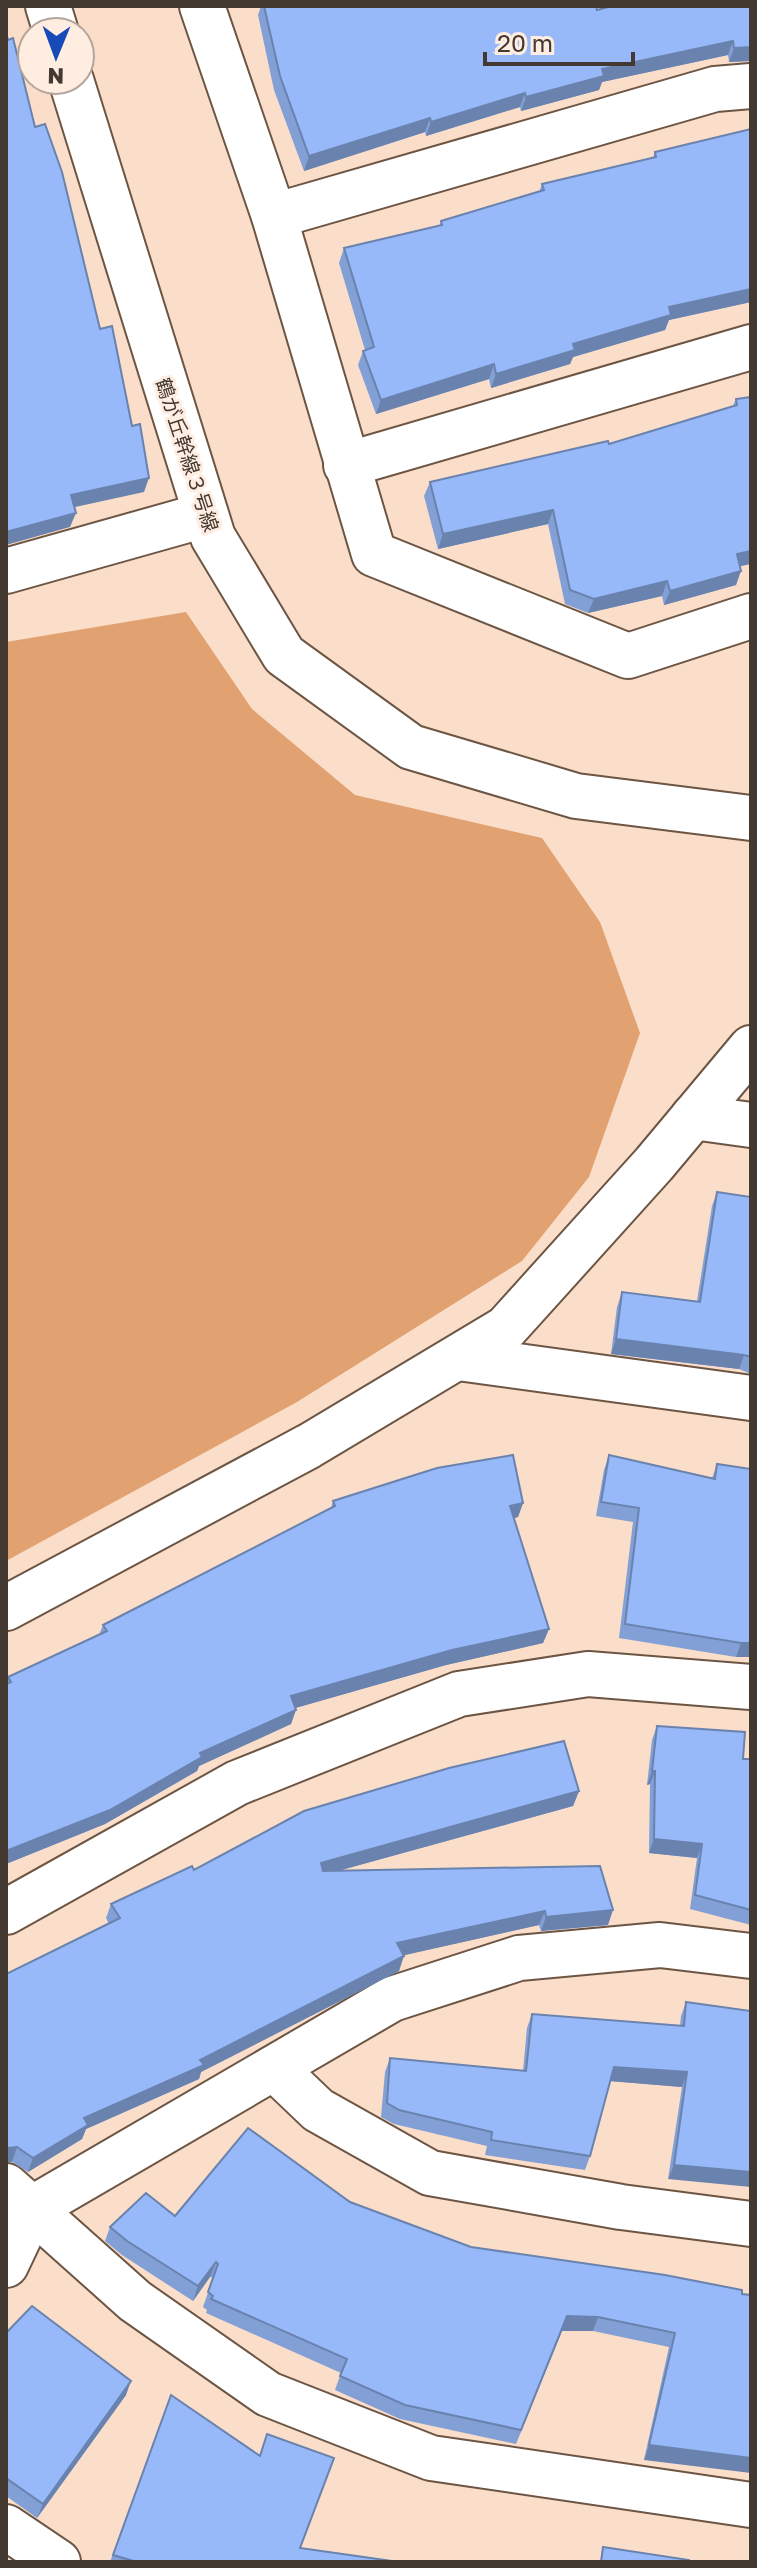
<svg xmlns="http://www.w3.org/2000/svg" width="757" height="2568" font-family="'Golos Text','Noto Sans JP',sans-serif">
  <style>
    .forest { fill: #e1a171 }
    .lines { fill: none; stroke-linecap: round; stroke-linejoin: round }
    .minor-casing { stroke: #6d5544; stroke-width: 48 }
    .tertiary-casing { stroke: #6d5544; stroke-width: 48 }
    .minor { stroke: #fff; stroke-width: 44 }
    .tertiary { stroke: #fff; stroke-width: 44 }
    .wall { fill: #829fd6 }
    .shaded-wall { fill: #6a82ae }
    .building { fill: #97b9f9; stroke: #6a82ae; stroke-width: 2 }
    .labels { text-anchor: middle; stroke-width: 6; stroke-linejoin: round; paint-order: stroke }
    .street-label { font-size: 20px; fill: #443931; stroke: #ffede1 }
  </style>
  <rect width="100%" height="100%" fill="#fadec9"/>
  <path class="forest" d="M186,612l66,97 103,86 187,43 58,84 40,111 -51,144 -67,84 -225,141 -291,159v-919z"/>
  <g class="lines">
    <g class="minor-casing">
      <g id="minor">
        <path d="M202,6l72,210 100,338 254,102 123,-40"/>
        <path d="M274,216l441,-127 36,-3"/>
        <path d="M346,465l405,-118"/>
        <path d="M6,571l199,-56"/>
        <path d="M693,1117l58,8"/>
        <path d="M458,1358l293,40"/>
        <path d="M6,1608l303,-162 197,-118 148,-164 97,-116"/>
        <path d="M6,1912l231,-129 222,-89 129,-20 163,13"/>
        <path d="M274,2068l44,42 112,63 191,34 130,17"/>
        <path d="M6,2186l129,115 133,93 163,64 320,47"/>
        <path d="M6,2265l27,-57 359,-209 127,-41 141,-13 91,11"/>
        <path d="M6,2527l52,35"/>
      </g>
    </g>
    <g class="tertiary-casing">
      <g id="tertiary">
        <path d="M48,6l8,26"/>
        <path d="M71,80l142,457 71,118 127,92 165,49 175,22"/>
      </g>
    </g>
    <use href="#minor" class="minor"/>
    <use href="#tertiary" class="tertiary"/>
  </g>
  <g class="wall">
    <path d="M261,6h335l1,4 154,-4v55l-22,1 -1,-7 -126,27 -3,8 -78,21 -1,-4 -94,29 -1,-4 -121,39 -30,-81 -16,-75z"/>
    <path d="M751,129v173l-82,18 -4,10 -92,27 -3,7 -79,24 -2,-9 -113,35 -18,-49 5,-14 2,-1 -26,-87 5,-15 96,-23 1,-4 98,-29 3,-8 111,-26 2,-6z"/>
    <path d="M751,397l-11,170 -4,18 -72,20 -2,-9 -74,17 -23,-9 -17,-80 -110,25 -14,-53 6,-14 179,-38 124,-38 3,-7z"/>
    <path d="M717,1192l34,5v177l-12,-5 -128,-15 6,-47 5,-15 75,9 15,-95z"/>
    <path d="M609,1455l103,23 5,-14 34,5v188h-15l-117,-19 14,-116 -37,-6 8,-46z"/>
    <path d="M333,1501l190,2 -5,14 -4,1 35,111 -6,14 -97,22 -151,43 -4,16 -92,42 -2,5 -92,53 -99,40v-182l2,-5 91,-42 4,-10 228,-117z"/>
    <path d="M657,1726l86,33h8v166l-61,-16 7,-51 -48,-5 1,-69 -3,1 5,-45z"/>
    <path d="M579,1791l-6,15 -232,64 267,55 -67,6 -2,-6 -136,30 -4,16 -198,101 -2,7 -113,50 -4,10 -54,33 -16,-10h-6v-188l103,-50 -3,-6 5,-14 83,-34z"/>
    <path d="M686,2002l65,9 -83,168 14,-92 -72,-6 -20,75 -5,14 -100,-15 2,-9 -93,-22 -13,-7 4,-45 5,-14 133,13 4,-43 5,-14 148,12 1,-10z"/>
    <path d="M350,2202l121,45 271,43 -98,170 25,-113 -76,-16h-31l-46,113 -116,-25 -65,-29 6,-17 -135,-60 1,-3 -4,-3 10,-29 -3,-1 -17,24 -71,-46 -17,-14 5,-14 65,-11z"/>
    <path d="M6,2333l120,62 -89,123 -31,-22z"/>
    <path d="M171,2395l89,60 7,-21 34,114 98,14h-289z"/>
  </g>
  <g class="shaded-wall">
    <path d="M733,41l-5,14 -126,27 -3,8 -78,21 5,-14 76,-28z"/>
    <path d="M751,47v14l-22,1 5,-14z"/>
    <path d="M525,93l-5,14 -94,29 5,-14z"/>
    <path d="M430,118l-5,14 -121,39 5,-15z"/>
    <path d="M751,289v13l-82,18 -4,10 -92,27 -3,7 -79,24 5,-14 173,-67z"/>
    <path d="M494,364l-5,15 -113,35 5,-14z"/>
    <path d="M149,478l-5,14 -78,17 5,-14z"/>
    <path d="M553,510l-5,14 -110,25 5,-15z"/>
    <path d="M76,513l-6,14 -64,18v-13z"/>
    <path d="M751,551v13l-19,4 5,-14z"/>
    <path d="M741,571l-5,14 -72,20 6,-14z"/>
    <path d="M667,581l-5,15 -74,17 6,-14z"/>
    <path d="M616,1339l128,16 -5,14 -128,-15z"/>
    <path d="M523,1503l-5,14 -13,4 5,-15z"/>
    <path d="M549,1629l-6,14 -97,22 -161,46 6,-15 161,-46z"/>
    <path d="M741,1643h10v14h-15z"/>
    <path d="M296,1710l-5,14 -92,42 -2,5 -92,53 -99,40v-13l194,-98z"/>
    <path d="M652,1771h3l-5,13 -3,1z"/>
    <path d="M579,1791l-6,15 -257,71 5,-14z"/>
    <path d="M654,1839l48,5 -5,14 -48,-5z"/>
    <path d="M613,1910l-5,15 -67,6 5,-14z"/>
    <path d="M545,1911l-6,14 -147,33 5,-15z"/>
    <path d="M404,1956l-5,15 -198,101 -2,7 -113,50 -4,10 -54,33 5,-14 51,-40 116,-58z"/>
    <path d="M614,2067l73,5 -5,15 -73,-6z"/>
    <path d="M17,2147l-5,15h-6v-9l2,-5z"/>
    <path d="M674,2165l77,7v15l-83,-8z"/>
    <path d="M216,2262l-6,15 -17,24 5,-15z"/>
    <path d="M567,2316l31,1 -5,14h-31l-46,113z"/>
    <path d="M131,2381l-5,14 -89,123 6,-14z"/>
    <path d="M649,2445l102,13v15l-107,-13z"/>
  </g>
  <g class="building">
    <path d="M264,6h332l1,4 15,-4h139v41l-17,1 -1,-7 -131,28 2,7 -78,21 -1,-4 -94,29 -1,-4 -121,38 -29,-80z"/>
    <path d="M6,33l2,7 5,-2 22,89 10,-3 17,48 38,157 12,-3 20,100 8,-2 9,54 -78,17 5,18 -70,19z"/>
    <path d="M751,129v160l-82,18 2,8 -98,29 2,6 -79,24 -2,-10 -113,36 -18,-49 11,-4 -30,-99 98,-23 -1,-4 103,-31 -2,-6 114,-27 -1,-5z"/>
    <path d="M751,397v154l-14,3 4,17 -71,20 -3,-10 -73,18 -24,-9 -17,-80 -110,24 -13,-52 178,-41 1,3 128,-39 -1,-6z"/>
    <path d="M717,1192l34,5v160l-7,-2 -128,-16 6,-47 78,10z"/>
    <path d="M513,1455l10,48 -13,3 39,123 -97,21 -161,46 5,14 -96,43 2,4 -92,53 -104,41v-167l5,-2 -3,-5 99,-46 -4,-6 232,-119 -2,-5 104,-33z"/>
    <path d="M609,1455l106,24 2,-15 34,5v174h-10l-116,-19 14,-116 -38,-6z"/>
    <path d="M657,1726l88,6 -2,27h8v151l-56,-15 7,-51 -48,-5 1,-68h-3z"/>
    <path d="M564,1741l15,50 -258,72 2,8 277,-5 13,44 -67,7 -1,-6 -148,32 7,13 -204,104 4,5 -120,53 4,7 -55,33 -16,-11 -9,1 -2,-3v-171l114,-56 -9,-14 81,-38 2,4 110,-59 145,-43z"/>
    <path d="M686,2002l65,9v161l-77,-7 13,-93 -73,-5 -24,89 -99,-16 1,-8 -93,-22 -12,-7 3,-45 136,13 6,-57 152,12z"/>
    <path d="M248,2128l102,74 121,45 194,28 77,15v4l9,1v163l-102,-13 26,-112 -77,-16 -31,-1 -46,114 -116,-25 -65,-29 7,-17 -136,-60 2,-3 -5,-4 10,-28 -2,-2 -18,24 -71,-45 -17,-14 36,-34 29,23z"/>
    <path d="M32,2306l99,75 -88,123 -37,-26v-145z"/>
    <path d="M171,2395l89,61 7,-22 67,24 -34,90 99,14h-262l-24,-7z"/>
    <path d="M603,2547l86,13v2h-88z"/>
  </g>
  <g class="labels">
    <g class="street-label">
      <text transform="translate(187 455) rotate(72)" y="7">鶴が丘幹線３号線</text>
    </g>
  </g>
  <rect width="757" height="2568" fill="none" stroke="#443931" stroke-width="16"/>
  <g transform="translate(56 56) rotate(181)"><circle r="38" fill="#ffede1" stroke="#b4a59b" stroke-width="2"/>
  <path d="M0-6L14 30L0 20L-14 30Z" fill="#164bb7"/>
  <text y="-12" font-size="22" font-weight="bold" text-anchor="middle" fill="#443931">N</text>
  </g>
  <path d="M485 52v12h148v-12" fill="none" stroke="#443931" stroke-width="4"/>
  <text x="497" y="52" font-size="24" fill="#443931" stroke="#ffede1" stroke-width="6" paint-order="stroke">20 m</text>
</svg>
